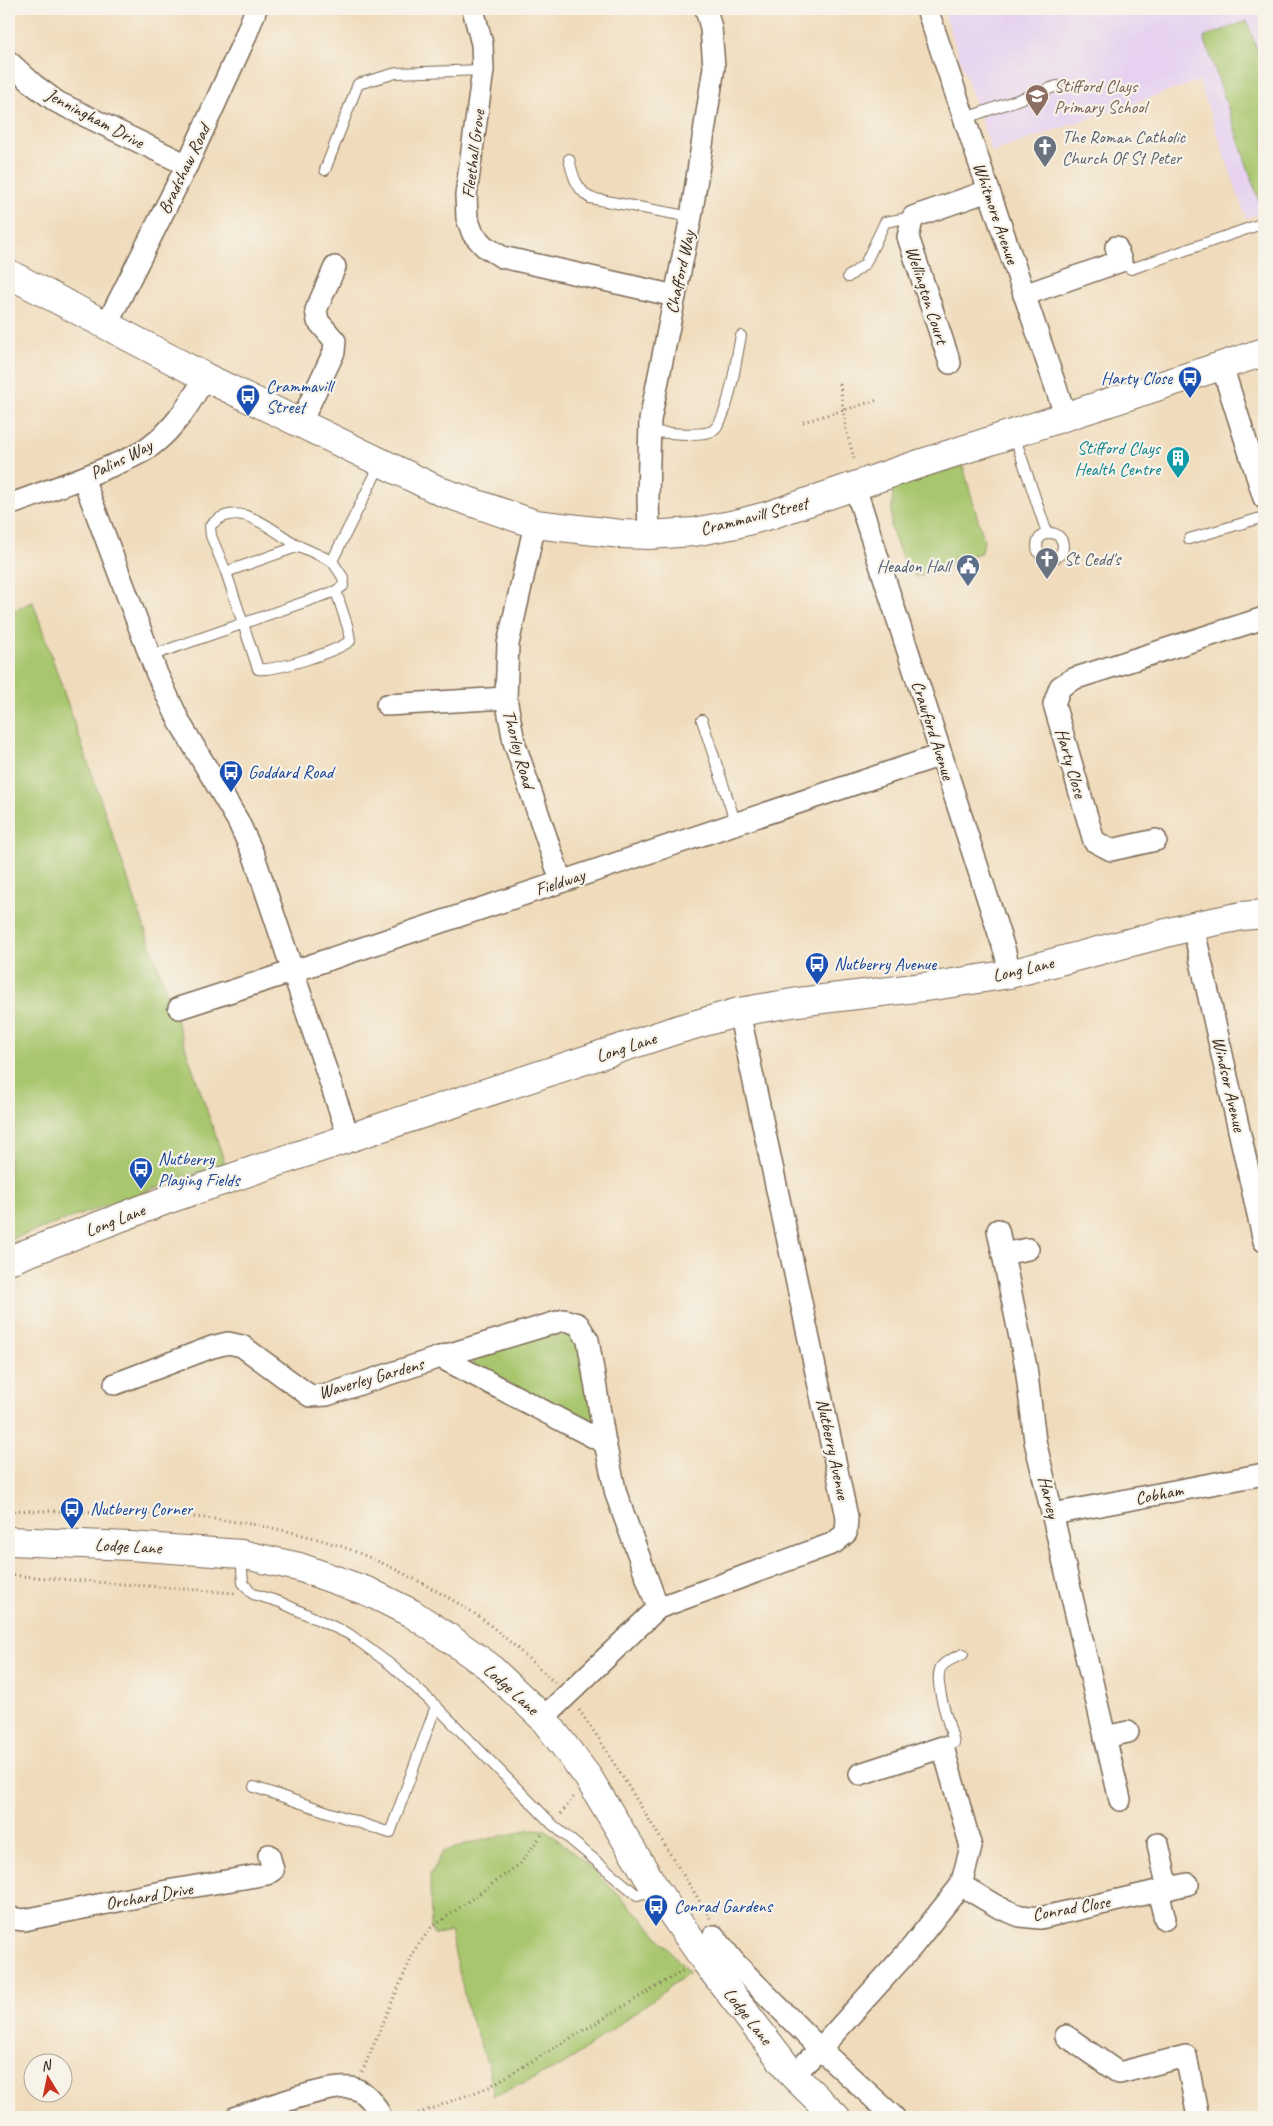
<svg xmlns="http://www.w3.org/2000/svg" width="1273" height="2126" font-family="Caveat,sans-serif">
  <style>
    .built { fill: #e6d2f0 }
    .green { fill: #a7c66d; stroke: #717846 }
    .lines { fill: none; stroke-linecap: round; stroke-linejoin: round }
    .lane-casing { stroke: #7a6855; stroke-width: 12 }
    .street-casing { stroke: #7a6855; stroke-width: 24 }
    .secondary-casing { stroke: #7a6855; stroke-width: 30 }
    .path { stroke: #7a6855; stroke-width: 3; stroke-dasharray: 1 4; stroke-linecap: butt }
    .lane { stroke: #fff; stroke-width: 10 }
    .street { stroke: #fff; stroke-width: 21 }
    .secondary { stroke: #fff; stroke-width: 28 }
    .labels { text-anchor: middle; stroke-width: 4.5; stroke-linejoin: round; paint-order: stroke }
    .education-label { font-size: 18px; fill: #785e54; stroke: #f7f3e8; text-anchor: start }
    .street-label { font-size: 18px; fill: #3b2a1e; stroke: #f7f3e8 }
    .worship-label { font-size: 18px; fill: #5b616d; stroke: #f7f3e8; text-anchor: start }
    .transit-label { font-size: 18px; fill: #164399; stroke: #f7f3e8; text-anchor: start }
    .culture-label { font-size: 18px; fill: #0d838f; stroke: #f7f3e8; text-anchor: end }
    .service-label { font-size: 18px; fill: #4e5e75; stroke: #f7f3e8; text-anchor: end }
  </style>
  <rect width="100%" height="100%" fill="#f7f3e8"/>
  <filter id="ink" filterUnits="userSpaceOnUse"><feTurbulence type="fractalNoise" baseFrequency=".02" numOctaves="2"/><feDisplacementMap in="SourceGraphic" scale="10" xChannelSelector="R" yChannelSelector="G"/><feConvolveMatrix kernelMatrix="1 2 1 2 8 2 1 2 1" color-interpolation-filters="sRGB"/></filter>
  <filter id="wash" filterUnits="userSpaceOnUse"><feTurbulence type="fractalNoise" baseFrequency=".0096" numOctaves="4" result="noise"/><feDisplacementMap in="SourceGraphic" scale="20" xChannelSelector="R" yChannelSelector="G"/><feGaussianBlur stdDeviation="1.12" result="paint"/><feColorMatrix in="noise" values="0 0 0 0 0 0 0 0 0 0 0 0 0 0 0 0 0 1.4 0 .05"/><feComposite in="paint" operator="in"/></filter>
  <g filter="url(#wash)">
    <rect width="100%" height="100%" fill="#f0dcbc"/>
    <path class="built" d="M943,9h321v203l-18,6 -47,-137 -207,71z"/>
    <g class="green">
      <path d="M1247,21l14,40h3v145l-3,1 -57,-170z"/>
      <path d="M963,466l21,75 -2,11 -66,25 -13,-17 -12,-32 2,-41z"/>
      <path d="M33,602l192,561 -216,77v-628z"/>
      <path d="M558,1324l21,8 17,94 -124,-61 2,-13z"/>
      <path d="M532,1829l14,1 42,35 59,58 42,50 -124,91 -71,32 -6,-31 -20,-53 -18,-81 -16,4 -3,-7 -1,-53 13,-23 23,-8z"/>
    </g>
  </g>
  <g filter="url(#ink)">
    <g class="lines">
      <g class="lane-casing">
        <g id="lane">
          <path d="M963,119l94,-33"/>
          <path d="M569,159c4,17 7,29 21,39l101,19"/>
          <path d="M325,170l33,-86 38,-11 87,-3"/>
          <path d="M1121,261l10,8 133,-46"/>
          <path d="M848,277l17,-13 20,-42 28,-5"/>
          <path d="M650,432c14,0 50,5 62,-1 17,-10 24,-74 29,-95"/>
          <path d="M1014,435l33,98"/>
          <circle cx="1050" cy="546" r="13"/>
          <path d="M1189,539l75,-22"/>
          <path d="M332,561l-33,-15 -73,26 32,97c18,2 77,-17 92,-28l-2,-13 -12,-37"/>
          <path d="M226,572l-15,-36 -1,-10c29,-30 61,5 89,20"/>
          <path d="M150,656l186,-65 7,-5 1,-7 -12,-18 49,-98"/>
          <path d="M702,720l34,104"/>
          <path d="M241,1555l2,28 10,11 27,8 69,32 42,31 45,41 117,119 84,70 18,-5"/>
          <path d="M943,1747l11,-4c-4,-17 -20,-59 -14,-74 4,-8 15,-11 23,-15"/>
          <path d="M254,1787l136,46 46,-127"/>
        </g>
      </g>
      <g class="street-casing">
        <g id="street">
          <path d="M473,9l9,35 1,26 -17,125 1,23 6,16 11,12 18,11 173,39"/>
          <path d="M927,9l139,408"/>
          <path d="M9,62l25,23 23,17 130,63"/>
          <path d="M1024,295l97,-34 -5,-14"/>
          <path d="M106,326l81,-161 57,-125 12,-31"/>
          <path d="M950,363l-42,-126 5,-20 75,-26"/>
          <path d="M1222,366l42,132"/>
          <path d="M300,424l34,-72 1,-11 -17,-20 -2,-11 19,-43"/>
          <path d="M83,478l74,196 23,49 58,98 16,35 95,282"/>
          <path d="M855,487l150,465 5,22"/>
          <path d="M9,505c32,-12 65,-23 97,-37 15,-6 32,-12 45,-22 24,-18 40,-44 54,-69"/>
          <path d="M535,524l-27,120 -2,54 8,44 47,139"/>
          <path d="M649,535l-1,-37 2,-78 41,-203 23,-150 -3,-39 -5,-19"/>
          <path d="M387,705l119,-7"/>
          <path d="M1156,840l-45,10 -17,-9 -40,-137 6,-17 13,-8 191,-61"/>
          <path d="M1193,926l71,315"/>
          <path d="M179,1008l115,-37 647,-216"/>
          <path d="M998,1230l28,137 9,74 85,359"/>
          <path d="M1003,1254l25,-5"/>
          <path d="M440,1357l165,86"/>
          <path d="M115,1384l97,-37 16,-4 14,3 68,50 17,-1 113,-38 124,-37 14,4 10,16 17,103 11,51 42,114"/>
          <path d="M1053,1514l211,-40"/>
          <path d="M543,1718l115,-110 176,-65 12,-10 1,-16 -108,-505"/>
          <path d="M1105,1737l23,-5"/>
          <path d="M1158,1844l10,45"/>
          <path d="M961,1885l37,22 22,9 20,2 148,-34"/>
          <path d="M1158,1891l7,28"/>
          <path d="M9,1918l15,2 143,-29 100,-17 6,-4 -4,-15"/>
          <path d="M714,1936l21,27"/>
          <path d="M718,1979l17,-16 85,86 74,68"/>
          <path d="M1066,2036l53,37 67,-17 12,61"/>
          <path d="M793,2075l27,-26 91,-101 50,-63 10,-38 -28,-100 -83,27"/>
          <path d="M236,2117c25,-7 98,-36 120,-28 13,5 20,17 25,28"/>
        </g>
      </g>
      <g class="secondary-casing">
        <g id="secondary">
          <path d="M9,274l196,103 237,115 93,32 86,10 28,1 45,-3 42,-8 34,-9 137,-47 357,-116"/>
          <path d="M9,1260l160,-61 180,-61 327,-108 63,-18 59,-10 142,-17 70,-11 183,-48 49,-10 22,-2"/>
          <path d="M9,1541l121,5 111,8 58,13 70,25 42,21 35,23 41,29 56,53 45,59 68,113 50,72 87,113 43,42"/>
        </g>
      </g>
      <g class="path">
        <path d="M840,384l6,46 9,32"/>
        <path d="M803,422l75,-22"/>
        <path d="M9,1510c100,3 204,0 301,27 40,10 76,27 112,46 20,11 40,22 59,35 26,20 50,43 74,65"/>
        <path d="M9,1575l226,18"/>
        <path d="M579,1710l20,29 111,179"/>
        <path d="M561,1814l14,-19"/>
        <path d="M362,2072l53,-123 16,-21 89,-64 23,-31"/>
        <path d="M409,2117l80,-30 197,-118"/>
      </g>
      <use href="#lane" class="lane"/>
      <use href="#street" class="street"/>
      <use href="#secondary" class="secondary"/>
    </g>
  </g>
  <defs>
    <g id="school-pin" transform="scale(1.25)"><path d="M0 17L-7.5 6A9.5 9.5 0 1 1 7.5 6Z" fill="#8d6e63" stroke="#f7f3e8"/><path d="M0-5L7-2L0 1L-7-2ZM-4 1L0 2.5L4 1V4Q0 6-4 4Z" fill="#fff"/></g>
    <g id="church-pin" transform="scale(1.25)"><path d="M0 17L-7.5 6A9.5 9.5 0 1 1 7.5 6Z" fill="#6b7280" stroke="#f7f3e8"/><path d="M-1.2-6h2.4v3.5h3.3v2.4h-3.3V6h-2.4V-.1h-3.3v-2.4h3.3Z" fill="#fff"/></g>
    <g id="bus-pin" transform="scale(1.25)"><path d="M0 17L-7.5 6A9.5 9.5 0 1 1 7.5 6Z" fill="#1a4fb4" stroke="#f7f3e8"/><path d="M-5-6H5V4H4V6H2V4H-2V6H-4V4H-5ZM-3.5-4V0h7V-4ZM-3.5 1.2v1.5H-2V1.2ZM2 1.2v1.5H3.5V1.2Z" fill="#fff"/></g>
    <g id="building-pin" transform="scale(1.25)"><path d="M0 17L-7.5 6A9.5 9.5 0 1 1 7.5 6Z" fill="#0f9aa8" stroke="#f7f3e8"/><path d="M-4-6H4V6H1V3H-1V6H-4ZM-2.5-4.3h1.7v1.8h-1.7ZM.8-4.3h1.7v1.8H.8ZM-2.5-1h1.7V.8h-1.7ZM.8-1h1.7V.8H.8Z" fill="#fff"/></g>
    <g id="civic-pin" transform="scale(1.25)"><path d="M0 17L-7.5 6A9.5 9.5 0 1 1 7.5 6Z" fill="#5c6f8a" stroke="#f7f3e8"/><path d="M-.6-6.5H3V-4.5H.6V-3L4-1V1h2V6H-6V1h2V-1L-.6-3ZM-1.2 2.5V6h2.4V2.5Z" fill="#fff"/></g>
  </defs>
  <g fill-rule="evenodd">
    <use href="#school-pin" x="1037" y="96"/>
    <use href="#church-pin" x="1045" y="147"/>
    <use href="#bus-pin" x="1190" y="378"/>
    <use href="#bus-pin" x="248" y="396"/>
    <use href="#building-pin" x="1178" y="458"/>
    <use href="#church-pin" x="1047" y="559"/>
    <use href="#civic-pin" x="968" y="566"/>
    <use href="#bus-pin" x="231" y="772"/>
    <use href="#bus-pin" x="817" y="964"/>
    <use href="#bus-pin" x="141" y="1169"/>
    <use href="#bus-pin" x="72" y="1509"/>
    <use href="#bus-pin" x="656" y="1906"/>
  </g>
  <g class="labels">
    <g class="education-label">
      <text x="1054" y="92">Stifford Clays<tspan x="1054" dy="21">Primary School</tspan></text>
    </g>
    <g class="street-label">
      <text transform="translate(95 118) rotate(28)" y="6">Jenningham Drive</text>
      <text transform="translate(473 154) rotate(-83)" y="6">Fleethall Grove</text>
      <text transform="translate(184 169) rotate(-64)" y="6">Bradshaw Road</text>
      <text transform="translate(996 213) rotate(71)" y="6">Whitmore Avenue</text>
      <text transform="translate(680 272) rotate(-78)" y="6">Chafford Way</text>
      <text transform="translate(927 295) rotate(72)" y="6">Wellington Court</text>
      <text transform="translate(121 459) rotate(-27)" y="6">Palins Way</text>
      <text transform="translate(754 516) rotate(-14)" y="6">Crammavill Street</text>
      <text transform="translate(933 730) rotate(72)" y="6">Crawford Avenue</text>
      <text transform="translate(519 749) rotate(75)" y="6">Thorley Road</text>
      <text transform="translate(1071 763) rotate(74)" y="6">Harty Close</text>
      <text transform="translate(560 882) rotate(-18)" y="6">Fieldway</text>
      <text transform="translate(1023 969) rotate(-13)" y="6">Long Lane</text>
      <text transform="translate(626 1047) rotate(-18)" y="6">Long Lane</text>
      <text transform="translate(1229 1084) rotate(77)" y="6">Windsor Avenue</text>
      <text transform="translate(115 1220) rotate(-21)" y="6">Long Lane</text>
      <text transform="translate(371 1378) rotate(-16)" y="6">Waverley Gardens</text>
      <text transform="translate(833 1449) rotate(78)" y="6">Nutberry Avenue</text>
      <text transform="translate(1159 1494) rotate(-11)" y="6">Cobham</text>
      <text transform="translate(1049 1497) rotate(77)" y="6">Harvey</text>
      <text transform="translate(128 1546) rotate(3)" y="6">Lodge Lane</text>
      <text transform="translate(511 1689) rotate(42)" y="6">Lodge Lane</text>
      <text transform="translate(149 1896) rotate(-10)" y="6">Orchard Drive</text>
      <text transform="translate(1071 1908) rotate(-10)" y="6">Conrad Close</text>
      <text transform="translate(748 2016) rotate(52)" y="6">Lodge Lane</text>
    </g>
    <g class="worship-label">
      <text x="1062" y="143">The Roman Catholic<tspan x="1062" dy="21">Church Of St Peter</tspan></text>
      <text x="1064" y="565">St Cedd's</text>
    </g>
    <g class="transit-label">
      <text x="1172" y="384" text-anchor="end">Harty Close</text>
      <text x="266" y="392">Crammavill<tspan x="266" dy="21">Street</tspan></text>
      <text x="248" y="778">Goddard Road</text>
      <text x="834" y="970">Nutberry Avenue</text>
      <text x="158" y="1165">Nutberry<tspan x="158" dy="21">Playing Fields</tspan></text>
      <text x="90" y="1515">Nutberry Corner</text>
      <text x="674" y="1912">Conrad Gardens</text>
    </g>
    <g class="culture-label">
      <text x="1160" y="454">Stifford Clays<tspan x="1160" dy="21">Health Centre</tspan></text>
    </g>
    <g class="service-label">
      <text x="950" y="572">Headon Hall</text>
    </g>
  </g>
  <rect width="1273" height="2126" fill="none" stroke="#f7f3e8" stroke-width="30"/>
  <g transform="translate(48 2078) rotate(350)"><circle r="24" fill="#f7f3e8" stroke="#aca397"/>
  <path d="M0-4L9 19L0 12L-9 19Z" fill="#c8321e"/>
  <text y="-8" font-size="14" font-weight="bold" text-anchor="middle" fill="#3b2a1e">N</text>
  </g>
</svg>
